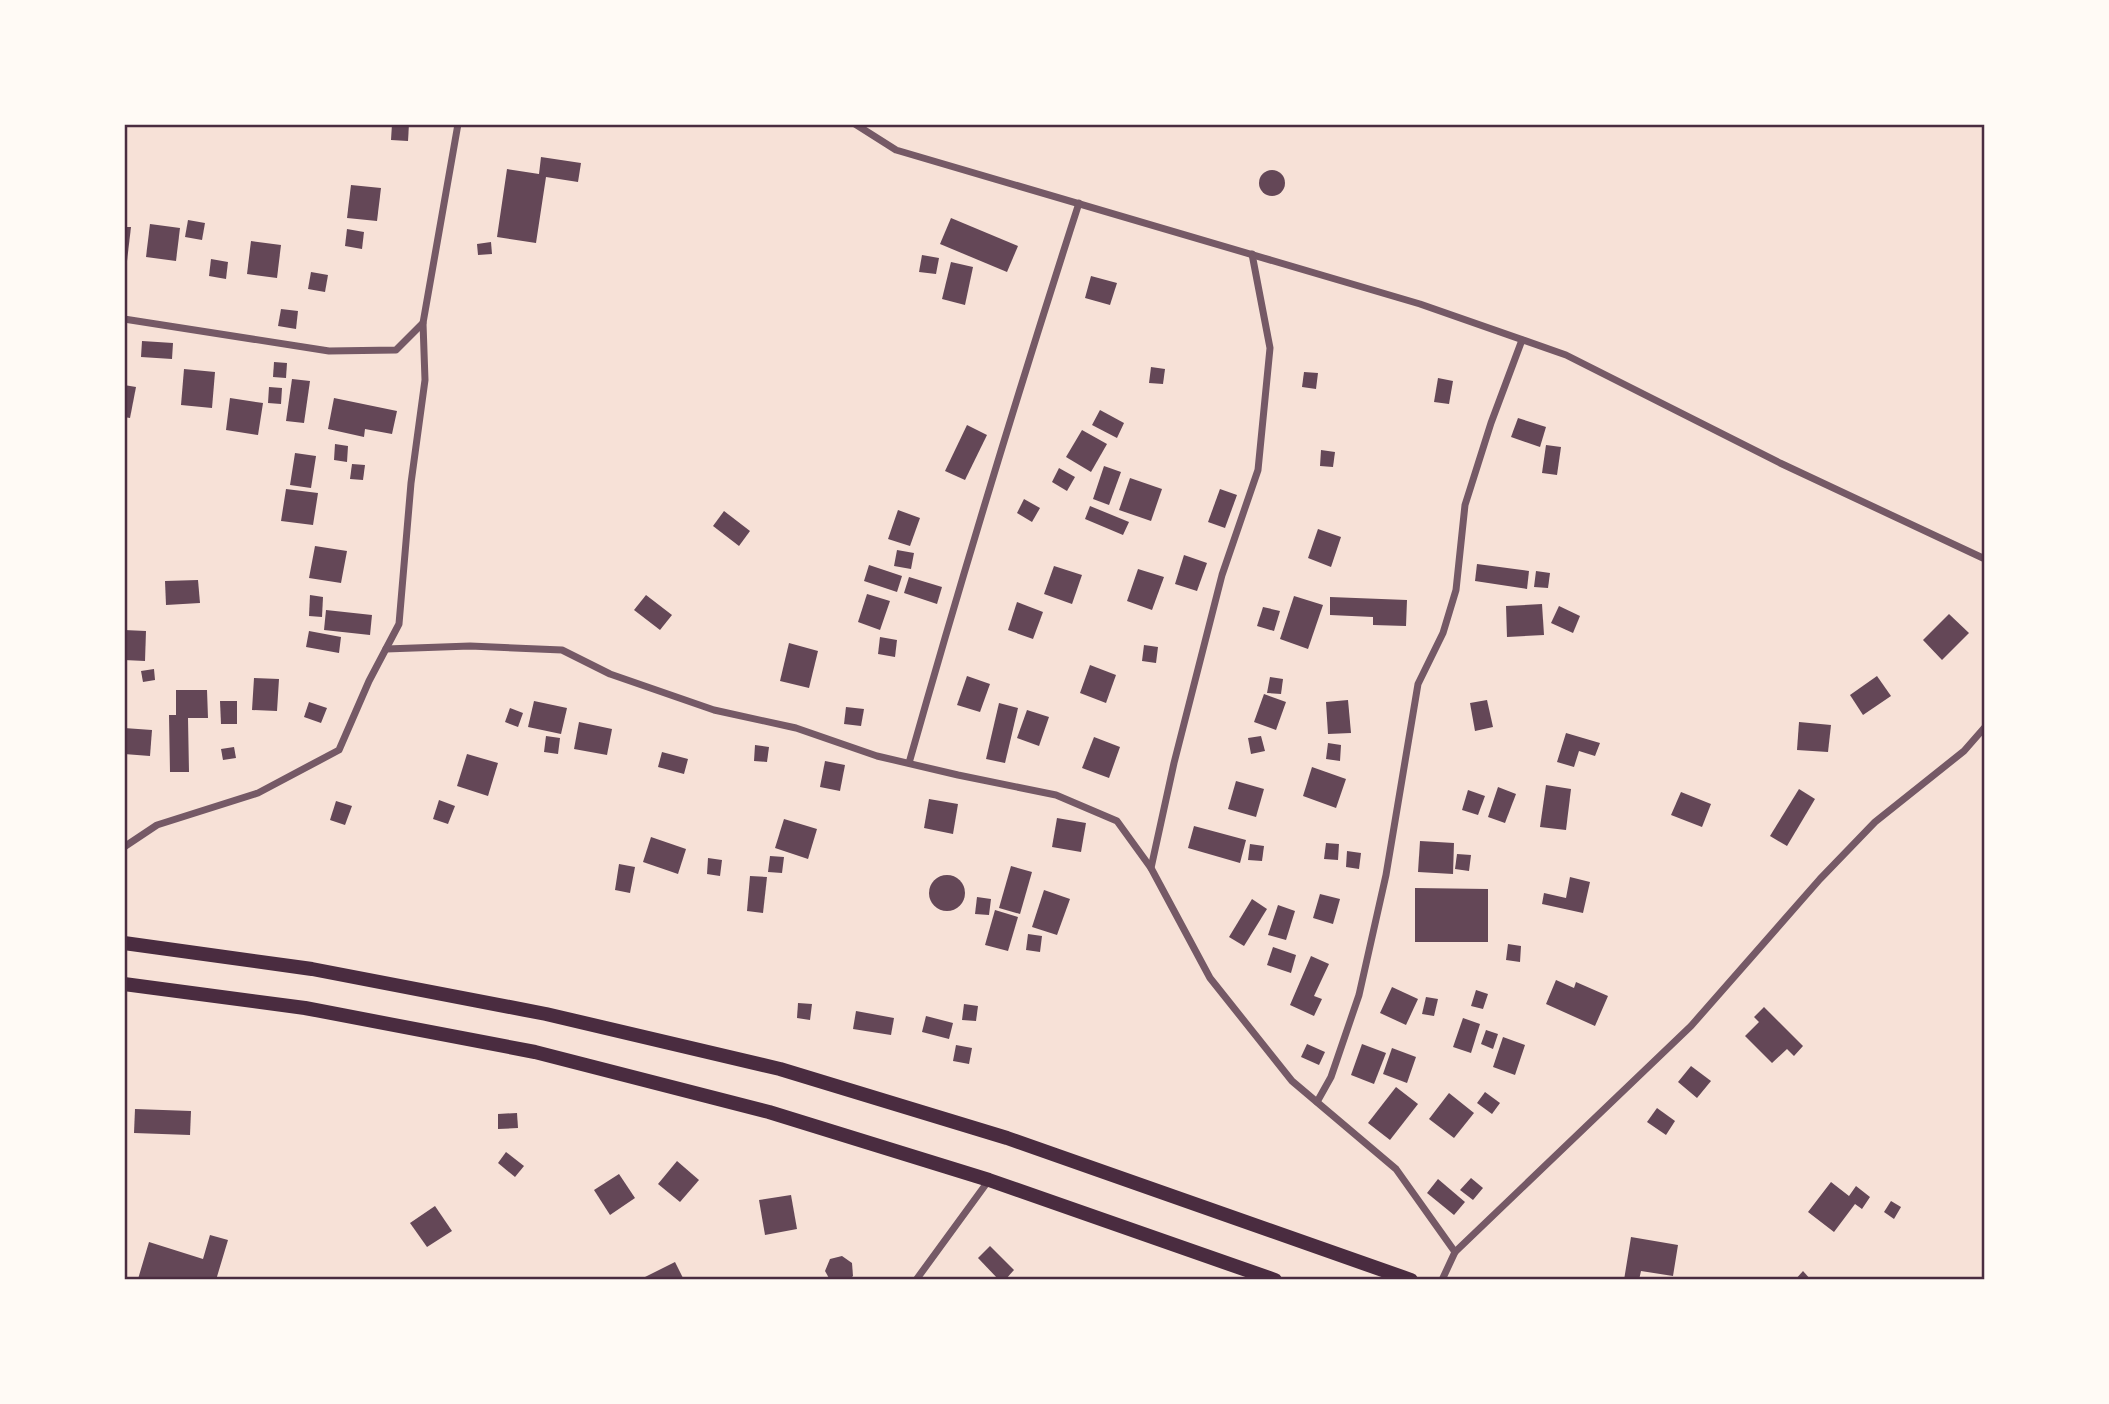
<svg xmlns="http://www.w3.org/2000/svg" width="2109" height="1404" font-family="Karla,sans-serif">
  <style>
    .building { fill: #644757 }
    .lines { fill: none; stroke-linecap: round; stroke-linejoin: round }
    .minor { stroke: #755966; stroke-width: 7 }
    .secondary { stroke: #4a2c40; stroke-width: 14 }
    .neatline { fill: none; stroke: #4a2c40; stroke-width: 2.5 }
  </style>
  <rect width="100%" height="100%" fill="#f7e1d7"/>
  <g class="building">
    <path d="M392,124h17l-1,17 -17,-1z"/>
    <path d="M541,157l40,6 -3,19 -32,-5 -10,66 -39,-6 10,-68 32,5z"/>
    <circle cx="1272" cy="183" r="13"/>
    <path d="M351,185l30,3 -4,33 -30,-3z"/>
    <path d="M951,218l67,28 -11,26 -67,-28z"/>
    <path d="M188,220l17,3 -3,17 -17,-3z"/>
    <path d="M150,224l30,4 -4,33 -30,-4z"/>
    <path d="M124,227h7l-4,34 -3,-1z"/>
    <path d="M347,229l17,3 -2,17 -17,-3z"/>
    <path d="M251,241l30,4 -4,33 -30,-4z"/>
    <path d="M491,242l1,12 -14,1 -1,-11z"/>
    <path d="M922,255l17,3 -3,16 -17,-2z"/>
    <path d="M211,259l17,3 -2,17 -17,-3z"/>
    <path d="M951,262l22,5 -8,38 -23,-6z"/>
    <path d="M311,272l17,3 -3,17 -17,-3z"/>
    <path d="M1091,276l26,7 -7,22 -25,-7z"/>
    <path d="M281,309l17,2 -2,18 -18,-3z"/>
    <path d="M142,341l31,2 -1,16 -31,-2z"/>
    <path d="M274,362l13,1 -1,15 -13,-1z"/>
    <path d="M1151,367l14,2 -2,15 -14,-1z"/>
    <path d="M184,369l31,3 -3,36 -31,-3z"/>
    <path d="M1304,372l14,1 -2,16 -14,-2z"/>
    <path d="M1438,378l15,3 -4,23 -15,-2z"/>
    <path d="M292,379l18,2 -6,42 -18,-2z"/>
    <path d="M124,385l12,2 -6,31 -6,-1z"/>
    <path d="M269,387l13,1 -1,16 -13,-1z"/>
    <path d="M230,398l33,5 -5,32 -32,-5z"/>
    <path d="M334,398l63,13 -5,23 -27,-5 -1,8 -36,-8z"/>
    <path d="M1100,410l24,13 -7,15 -25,-13z"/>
    <path d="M1518,418l28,9 -6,20 -29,-10z"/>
    <path d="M967,425l20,10 -22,45 -20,-9z"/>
    <path d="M1082,430l25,14 -16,28 -25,-15z"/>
    <path d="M335,444l13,2 -1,16 -13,-2z"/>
    <path d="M1546,445l15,2 -4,28 -15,-2z"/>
    <path d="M1321,450l14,2 -2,15 -13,-1z"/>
    <path d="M295,453l21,3 -5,32 -21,-3z"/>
    <path d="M352,464l13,1 -2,15 -13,-1z"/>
    <path d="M1104,466l17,6 -12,33 -16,-6z"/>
    <path d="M1059,468l16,9 -8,14 -15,-9z"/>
    <path d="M1130,478l32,11 -11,32 -32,-11z"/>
    <path d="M286,489l32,4 -5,32 -32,-4z"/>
    <path d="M1220,489l17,6 -12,33 -17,-6z"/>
    <path d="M1024,499l16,9 -8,14 -15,-9z"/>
    <path d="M1090,506l39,16 -6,13 -38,-16z"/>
    <path d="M898,510l22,8 -10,28 -22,-7z"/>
    <path d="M724,511l26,20 -11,15 -26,-20z"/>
    <path d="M1318,529l23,8 -10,30 -23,-9z"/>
    <path d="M315,546l32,5 -6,32 -32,-5z"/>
    <path d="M897,550l17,3 -3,16 -17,-3z"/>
    <path d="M1184,555l23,8 -10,28 -22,-7z"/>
    <path d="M1477,564l52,7 -2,18 -52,-8z"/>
    <path d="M869,565l33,11 -5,16 -33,-11z"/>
    <path d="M1054,566l28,9 -10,29 -28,-10z"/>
    <path d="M1138,569l26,8 -12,33 -25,-9z"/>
    <path d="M1536,571l14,2 -2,15 -14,-1z"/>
    <path d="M909,577l33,10 -5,17 -33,-11z"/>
    <path d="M198,580l2,23 -34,2 -1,-24z"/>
    <path d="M867,594l23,7 -10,29 -22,-8z"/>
    <path d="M310,595l13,2 -1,20 -13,-1z"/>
    <path d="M646,595l26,20 -12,15 -26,-20z"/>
    <path d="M1294,596l29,9 -15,44 -28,-10z"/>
    <path d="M1330,597l77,3 -1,26 -33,-1v-8l-43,-2z"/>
    <path d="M1017,602l26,10 -10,27 -25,-9z"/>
    <path d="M1542,604l2,31 -37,2 -1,-31z"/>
    <path d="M1559,606l21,10 -7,17 -22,-10z"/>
    <path d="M1263,607l17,4 -6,20 -17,-5z"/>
    <path d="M326,610l46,5 -2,20 -46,-5z"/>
    <path d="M1949,614l20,19 -27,27 -19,-20z"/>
    <path d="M124,630l22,1 -1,30 -21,-1z"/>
    <path d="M309,631l32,6 -2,16 -33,-6z"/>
    <path d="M880,637l17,3 -2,17 -17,-3z"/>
    <path d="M789,643l29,8 -9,37 -29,-7z"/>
    <path d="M1144,645l14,2 -2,16 -14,-2z"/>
    <path d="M1090,665l26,10 -10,28 -26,-10z"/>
    <path d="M154,669l1,11 -12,2 -2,-11z"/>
    <path d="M967,676l23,8 -10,28 -23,-7z"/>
    <path d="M1877,676l14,20 -28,19 -13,-20z"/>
    <path d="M1270,677l13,2 -2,15 -14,-1z"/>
    <path d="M254,678l25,1 -2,32 -25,-1z"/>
    <path d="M176,690h31l1,28h-20l1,54h-19l-1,-57h7z"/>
    <path d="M1264,694l22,8 -10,28 -22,-8z"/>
    <path d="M1348,700l3,33 -23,1 -2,-32z"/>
    <path d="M1487,700l6,27 -18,4 -5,-28z"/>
    <path d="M220,701h17v23h-16z"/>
    <path d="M534,701l33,7 -6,26 -33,-7z"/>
    <path d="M309,702l18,6 -6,15 -17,-6z"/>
    <path d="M999,703l19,5 -13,55 -19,-4z"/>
    <path d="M846,707l18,2 -3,17 -17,-2z"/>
    <path d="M510,708l13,5 -5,14 -13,-5z"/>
    <path d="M1027,710l22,7 -10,29 -22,-8z"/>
    <path d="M579,722l33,7 -5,26 -33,-6z"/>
    <path d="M1799,722l32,3 -3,27 -31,-2z"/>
    <path d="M124,728l28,2 -2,26 -26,-2z"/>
    <path d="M1566,733l34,10 -5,13 -16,-5 -5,16 -17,-5z"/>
    <path d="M546,736l14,2 -2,16 -14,-2z"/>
    <path d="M1261,736l4,15 -14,3 -3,-16z"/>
    <path d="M1094,737l26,10 -11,31 -27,-10z"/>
    <path d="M1328,743l13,2 -1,16 -14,-2z"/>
    <path d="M755,745l14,2 -2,15 -13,-1z"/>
    <path d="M234,747l2,11 -13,2 -2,-11z"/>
    <path d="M662,752l26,7 -4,15 -26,-7z"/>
    <path d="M467,754l31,9 -10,33 -31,-10z"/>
    <path d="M825,761l20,4 -5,26 -20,-4z"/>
    <path d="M1312,767l34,12 -10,29 -33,-12z"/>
    <path d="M1236,781l28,8 -8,28 -28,-8z"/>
    <path d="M1546,785l25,4 -5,41 -26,-3z"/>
    <path d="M1498,787l18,7 -11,29 -17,-6z"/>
    <path d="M1799,789l16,10 -28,47 -17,-10z"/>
    <path d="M1468,790l17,6 -7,19 -16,-5z"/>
    <path d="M1681,792l30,12 -9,23 -31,-12z"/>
    <path d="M929,799l29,5 -5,30 -29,-6z"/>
    <path d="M439,800l16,6 -7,18 -15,-5z"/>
    <path d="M336,801l16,5 -7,19 -15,-5z"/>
    <path d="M1057,818l29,5 -5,29 -29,-5z"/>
    <path d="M784,819l33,10 -9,30 -33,-11z"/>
    <path d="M1194,826l52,14 -6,23 -52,-15z"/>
    <path d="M651,837l35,12 -8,25 -35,-12z"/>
    <path d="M1420,841l34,2 -1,31 -35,-2z"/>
    <path d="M1326,843l13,1 -1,16 -14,-1z"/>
    <path d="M1250,844l14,2 -2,15 -14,-1z"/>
    <path d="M1347,851l14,2 -2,16 -13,-2z"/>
    <path d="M1457,854l14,1 -2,16 -14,-2z"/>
    <path d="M770,856l14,1 -2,16 -14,-1z"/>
    <path d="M708,858l14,2 -2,16 -13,-2z"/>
    <path d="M619,864l16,3 -5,26 -15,-3z"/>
    <path d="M1011,866l21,6 -12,42 -21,-6z"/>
    <circle cx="947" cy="893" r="18"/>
    <path d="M750,876l17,1 -4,36 -16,-2z"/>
    <path d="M1570,877l20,5 -7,31 -41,-9 2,-11 22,5z"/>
    <path d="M1415,888l73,1v53h-73z"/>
    <path d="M1044,890l26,9 -13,36 -25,-8z"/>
    <path d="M1320,894l20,5 -7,25 -20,-6z"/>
    <path d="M977,897l14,2 -2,16 -14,-1z"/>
    <path d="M1252,899l15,10 -23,37 -15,-9z"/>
    <path d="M1278,905l17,6 -9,29 -18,-5z"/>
    <path d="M995,910l23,7 -10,34 -23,-6z"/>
    <path d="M1028,934l14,2 -2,16 -14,-2z"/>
    <path d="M1508,944l13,2 -1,16 -14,-2z"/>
    <path d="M1273,947l23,8 -5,18 -24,-8z"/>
    <path d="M1311,956l18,8 -15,32 8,3 -8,17 -24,-11z"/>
    <path d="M1556,980l18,8 2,-6 32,14 -13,30 -49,-22z"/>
    <path d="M1392,987l26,12 -12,26 -26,-12z"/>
    <path d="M1476,990l12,4 -5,15 -12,-3z"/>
    <path d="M1426,997l12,2 -4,17 -12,-2z"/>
    <path d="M798,1003l14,1 -2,16 -13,-2z"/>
    <path d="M964,1004l14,2 -2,15 -14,-1z"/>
    <path d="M1764,1007l39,39 -9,10 -7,-7 -15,14 -27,-27 14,-14 -5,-5z"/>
    <path d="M856,1011l38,7 -3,17 -38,-6z"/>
    <path d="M926,1016l27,7 -4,16 -27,-7z"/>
    <path d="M1463,1018l17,6 -9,29 -18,-6z"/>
    <path d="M1486,1030l12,4 -5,15 -12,-5z"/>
    <path d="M1503,1037l22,8 -10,30 -22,-8z"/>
    <path d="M1307,1044l18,8 -6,13 -18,-8z"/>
    <path d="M1362,1044l24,9 -12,31 -23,-9z"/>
    <path d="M956,1045l16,3 -3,16 -16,-3z"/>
    <path d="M1392,1048l24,9 -9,26 -24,-9z"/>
    <path d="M1691,1066l20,15 -14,17 -19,-16z"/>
    <path d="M1396,1087l22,17 -28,36 -22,-17z"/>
    <path d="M1485,1092l15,11 -8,11 -15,-11z"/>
    <path d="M1449,1093l25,20 -20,25 -25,-19z"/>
    <path d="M1657,1108l18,13 -9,14 -19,-13z"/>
    <path d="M135,1109l56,2 -1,24 -56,-2z"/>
    <path d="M517,1113l1,15 -20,1v-15z"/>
    <path d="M506,1152l18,14 -9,11 -17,-14z"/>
    <path d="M677,1161l22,19 -19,22 -22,-18z"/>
    <path d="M619,1174l16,24 -25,17 -16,-25z"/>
    <path d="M1471,1178l12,10 -10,12 -13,-10z"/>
    <path d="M1438,1179l27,23 -11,13 -27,-22z"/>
    <path d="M1831,1182l18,14 7,-10 14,11 -8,12 -7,-5 -21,28 -26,-20z"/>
    <path d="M791,1195l6,34 -32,6 -6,-35z"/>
    <path d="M1891,1201l10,6 -7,12 -10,-7z"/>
    <path d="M435,1206l17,25 -25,16 -17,-24z"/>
    <path d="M210,1235l18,5 -12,40 -78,-1 11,-37 54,17z"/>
    <path d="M1631,1237l47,8 -5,31 -32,-5 -2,9h-15z"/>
    <path d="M990,1246l24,24 -9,10h-6l-21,-22z"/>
    <path d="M842,1256l10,7 1,13 -4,4h-19l-5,-9 5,-12z"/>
    <path d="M675,1262l9,18h-45z"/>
    <path d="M1803,1271l8,9h-16z"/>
  </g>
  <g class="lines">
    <g class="minor">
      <path d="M855,124l41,26 524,154 146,51 214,108 205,96"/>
      <path d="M1252,254l18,94 -12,122 -36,105 -48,188 -23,105 59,110 82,103 104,88 59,83 -13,28"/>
      <path d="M124,319l205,32 67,-1 27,-27 35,-199"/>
      <path d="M386,649l84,-3 92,4 48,24 104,36 82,18 81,28 81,19 98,20 61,26 34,47"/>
      <path d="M909,763c53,-187 110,-374 170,-560"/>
      <path d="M124,847l33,-22 101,-32 81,-43 30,-69 30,-57 12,-141 14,-103 -2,-57"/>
      <path d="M1317,1102l14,-25 28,-82 27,-120 32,-191 25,-51 13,-43 9,-85 26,-82 31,-83"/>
      <path d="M1455,1252l236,-226 129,-147 55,-57 89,-71 21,-24"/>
      <path d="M916,1280l73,-100"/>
    </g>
    <g class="secondary">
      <path d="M124,943l188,26 234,45 234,55 227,69 404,142"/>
      <path d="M124,984l181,24 230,44 234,60 220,68 286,100"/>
    </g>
  </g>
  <rect width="2109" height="1404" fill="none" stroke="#fffaf5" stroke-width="252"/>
  <rect x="126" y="126" width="1857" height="1152" class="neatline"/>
</svg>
